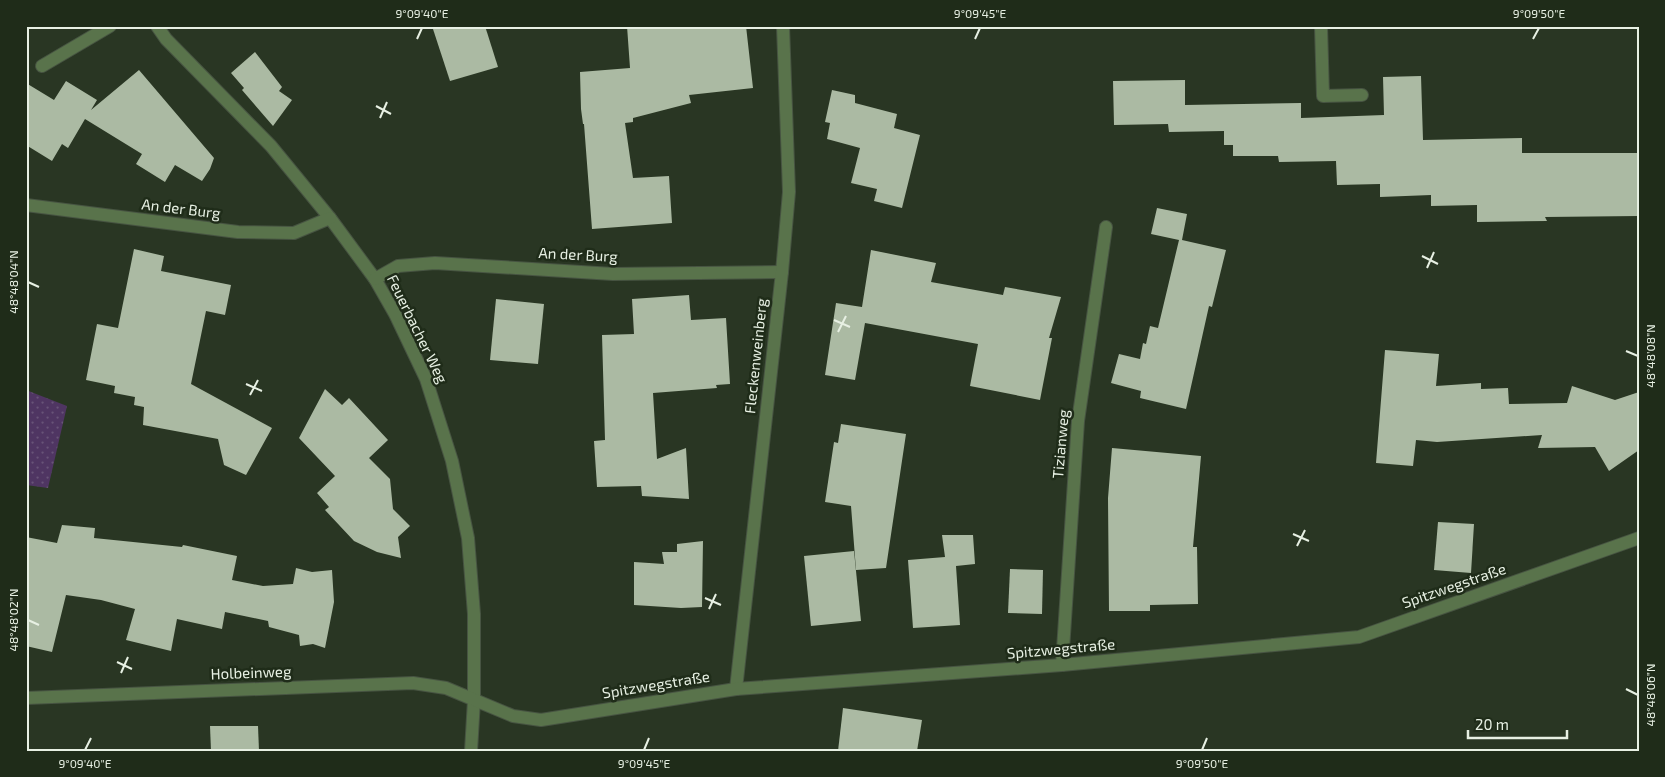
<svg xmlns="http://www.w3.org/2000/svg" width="1665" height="777" font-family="'Exo 2',sans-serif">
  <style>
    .grass { fill: url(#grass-dots) }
    .building { fill: #abbaa3 }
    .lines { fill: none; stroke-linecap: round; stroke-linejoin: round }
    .minor-casing { stroke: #475442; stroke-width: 14 }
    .minor { stroke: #59734b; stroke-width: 12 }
    .ticks { fill: none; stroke: #e7f0e3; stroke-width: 2 }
    .labels { text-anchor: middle; stroke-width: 5; stroke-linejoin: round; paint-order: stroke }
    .street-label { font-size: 15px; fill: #e7f0e3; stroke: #1f2c19 }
    .neatline { fill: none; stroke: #e7f0e3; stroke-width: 2 }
    .ticks-label { font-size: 12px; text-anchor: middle; fill: #e7f0e3 }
  </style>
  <defs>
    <pattern id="grass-dots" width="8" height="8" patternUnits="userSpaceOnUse" patternTransform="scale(1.25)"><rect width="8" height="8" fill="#4f3562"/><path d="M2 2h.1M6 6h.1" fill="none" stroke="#685378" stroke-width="1.8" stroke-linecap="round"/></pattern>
  </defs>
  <rect width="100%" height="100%" fill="#293623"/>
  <path class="grass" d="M26,390l41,16 -19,82 -22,-3z"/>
  <g class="building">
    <path d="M432,26h53l13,41 -48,14z"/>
    <path d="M627,26h119l7,62 -64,7 2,8 -58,15v4l-8,1 8,55 36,-2 3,47 -80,6 -8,-105h-1l-2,-15 -1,-37 50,-4z"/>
    <path d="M255,52l27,35 -3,4 13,9 -19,26 -31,-36 2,-2 -13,-15z"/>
    <path d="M139,70l75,88 -4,11 -8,12 -27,-16 -10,17 -29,-18 6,-10 -57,-35 -17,29 -6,-4 -10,17 -26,-16v-62l28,17 12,-19 31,19 -6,10z"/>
    <path d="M1421,76l2,64 99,-2v15h117v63l-94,1 2,4 -70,1v-17l-46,1v-11l-51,2v-13l-43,1 -1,-24 -57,1 -1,-6h-45v-11h-9v-14l-55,1 -1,-8 -54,1 -1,-44 72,-1v25l116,-2v15l83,-3 -1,-38z"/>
    <path d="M832,90l23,5v8l42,11 -3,14 26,7 -18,73 -28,-7 3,-12 -26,-6 9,-35 -33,-9 3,-16 -5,-1z"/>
    <path d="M1157,208l30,6 -5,26 44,10 -14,57 -3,-1 -23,103 -46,-11 1,-7 -30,-8 8,-29 21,5 3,-16 3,1 4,-18 8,2 21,-88 -28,-6z"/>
    <path d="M134,249l30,7 -3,15 70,14 -6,30 -19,-4 -15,73 81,44 -26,47 -22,-10 -6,-26 -75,-14 1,-18 -10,-2 1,-8 -21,-4 1,-7 -29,-6 11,-56 21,4z"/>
    <path d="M871,250l65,13 -5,19 72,13 2,-8 56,10 -12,41h3l-12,62 -70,-14 8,-42 -113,-21 -10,57 -30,-5 11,-72 26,4z"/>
    <path d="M689,295l2,25 35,-2 4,66 -14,1 1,3 -64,5 4,66 29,-11 3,51 -47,-3 -1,-10 -44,1 -3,-46 11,-1 -3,-105 32,-1 -2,-35z"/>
    <path d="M496,299l48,5 -6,60 -48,-4z"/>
    <path d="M1385,350l54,4 -3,32 45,-3v6l27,-1 1,16 58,-1 5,-17 43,14 24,-8v58l-30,21 -14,-24 -57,1 4,-13 -105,7 -21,-2 -3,26 -37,-3z"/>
    <path d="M325,389l17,16 7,-7 39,42 -19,18 21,21 3,30 17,17 -12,11 3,21 -24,-6 -23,-11 -29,-31 4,-3 -12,-14 18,-17 -36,-38z"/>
    <path d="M841,424l65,10 -20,134 -30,2 -5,-64 -26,-4 9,-60 4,1z"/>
    <path d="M1112,448l89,8 -8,91h4l1,57 -48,1v6h-41l-1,-113z"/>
    <path d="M1438,522l36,2 -3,49 -37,-3z"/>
    <path d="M62,525l33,3 -1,10 88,9 1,-2 54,11 -5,24 31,6 30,-2 3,-16 16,4 20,-2 2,32 -9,46 -12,-4 -13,2 -1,-11 -30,-8 -1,-6 -43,-9 -3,17 -45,-10 -6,32 -45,-11 9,-31 -34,-9 -35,-5 -14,57 -26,-6v-109l31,6z"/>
    <path d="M942,535h31l2,29 -19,2 4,59 -47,3 -5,-68 37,-3z"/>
    <path d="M703,541l-1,66 -21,1 -47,-3v-43l30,2 -2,-12h15v-8z"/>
    <path d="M854,551l7,70 -50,5 -7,-70z"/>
    <path d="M1010,569l33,1 -1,44 -34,-1z"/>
    <path d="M843,708l79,12 -5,31h-79z"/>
    <path d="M210,726h48l1,25h-48z"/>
  </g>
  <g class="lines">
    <g class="minor-casing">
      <g id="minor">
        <path d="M157,26l9,13 105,107 59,72 45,61 20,35 31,65 26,82 16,77 6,76v86l-3,51"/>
        <path d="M1321,26l2,70 39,-1"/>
        <path d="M42,66l68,-40"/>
        <path d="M26,205l212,27 56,1 36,-15"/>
        <path d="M375,279l23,-13 37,-3 178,11 169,-2"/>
        <path d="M1062,665l16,-244 28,-194"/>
        <path d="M736,689l46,-417 7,-80 -6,-166"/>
        <path d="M26,698l387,-15 33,5 67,28 28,4 195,-31 326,-24 297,-28 280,-99"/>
      </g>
    </g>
    <use href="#minor" class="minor"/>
  </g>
  <path class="ticks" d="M417,39l5,-11M975,39l5,-11M1533,39l6,-11M376,106l15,8M380,118l7,-16M1422,256l16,8M1427,268l7,-16M28,282l11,5M834,320l16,7M838,332l8,-16M1626,351l12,5M246,384l16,7M250,395l8,-15M1293,534l16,7M1297,546l8,-16M705,598l16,7M709,609l7,-15M28,620l11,5M117,662l15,7M121,673l7,-16M1626,689l12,6M85,750l6,-12M644,750l5,-12M1202,750l5,-12"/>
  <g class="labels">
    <g class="street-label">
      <text transform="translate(181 209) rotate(7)" y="5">An der Burg</text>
      <text transform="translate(578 255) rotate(3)" y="5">An der Burg</text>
      <text transform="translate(417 329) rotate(64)" y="5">Feuerbacher Weg</text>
      <text transform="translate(756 356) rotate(-84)" y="5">Fleckenweinberg</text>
      <text transform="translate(1061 444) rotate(-85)" y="5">Tizianweg</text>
      <text transform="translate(1454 586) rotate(-19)" y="5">Spitzwegstraße</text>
      <text transform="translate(1061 649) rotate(-5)" y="5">Spitzwegstraße</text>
      <text transform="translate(251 673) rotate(-2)" y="5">Holbeinweg</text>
      <text transform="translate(656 685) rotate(-9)" y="5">Spitzwegstraße</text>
    </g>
  </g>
  <rect width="1665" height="777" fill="none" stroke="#1f2c19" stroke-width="55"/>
  <path d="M1468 730v8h99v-8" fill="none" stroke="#e7f0e3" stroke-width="2.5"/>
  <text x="1475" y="730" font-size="15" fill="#e7f0e3" stroke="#1f2c19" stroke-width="4" paint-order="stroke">20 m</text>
  <rect x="28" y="28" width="1610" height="722" class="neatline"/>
  <g class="ticks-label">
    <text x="422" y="18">9°09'40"E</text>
    <text x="980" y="18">9°09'45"E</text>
    <text x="1539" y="18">9°09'50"E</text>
    <text transform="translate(14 282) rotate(-90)" y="4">48°48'04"N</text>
    <text transform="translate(1651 356) rotate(-90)" y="4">48°48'08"N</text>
    <text transform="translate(14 620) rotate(-90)" y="4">48°48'02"N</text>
    <text transform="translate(1651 695) rotate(-90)" y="4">48°48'06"N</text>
    <text x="85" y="768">9°09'40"E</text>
    <text x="644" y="768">9°09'45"E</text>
    <text x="1202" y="768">9°09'50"E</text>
  </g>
</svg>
